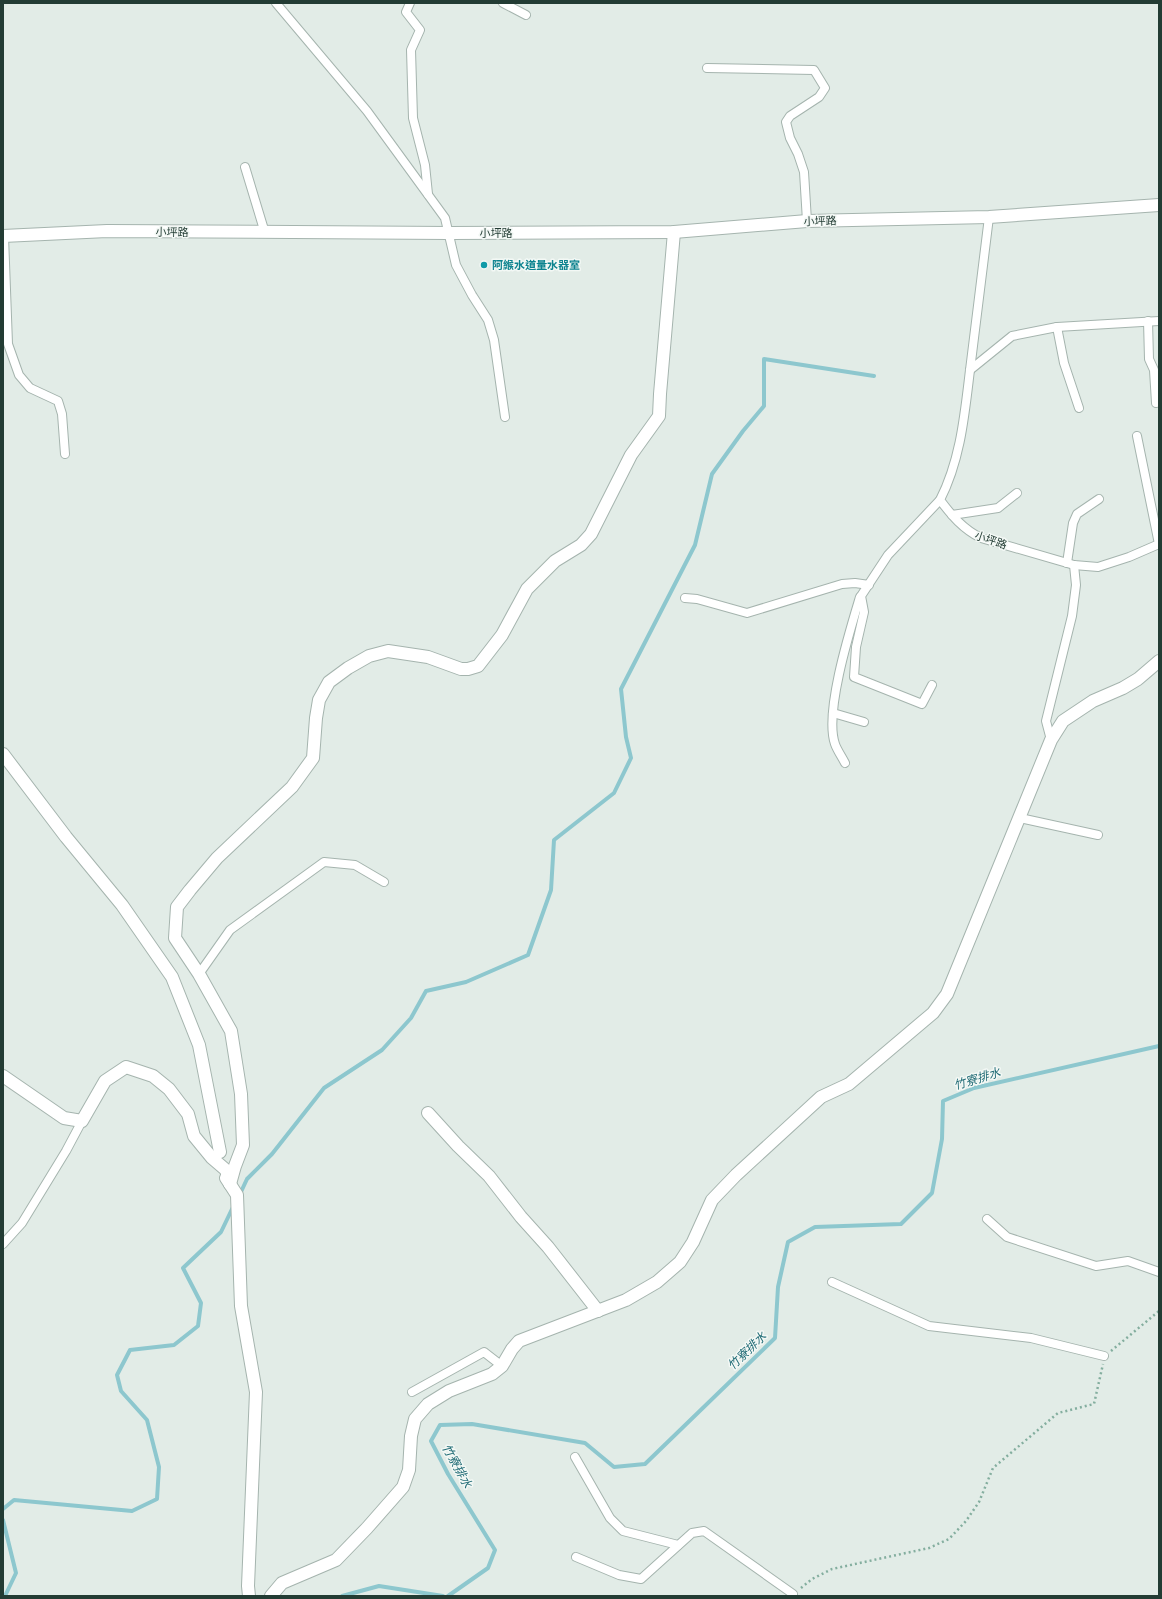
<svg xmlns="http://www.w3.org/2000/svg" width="1162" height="1599" font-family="'Work Sans','Noto Sans TC',sans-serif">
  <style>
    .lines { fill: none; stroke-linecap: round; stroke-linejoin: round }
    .stream { stroke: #8dc7ce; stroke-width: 4 }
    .lane-casing { stroke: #a5b4ae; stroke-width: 10 }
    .street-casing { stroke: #a5b4ae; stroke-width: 14 }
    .path { stroke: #84ae9f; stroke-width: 2.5; stroke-dasharray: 2 3; stroke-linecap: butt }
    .lane { stroke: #fff; stroke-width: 8 }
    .street { stroke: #fff; stroke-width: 12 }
    .culture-dot { fill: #0f9aa8; stroke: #f3f8f5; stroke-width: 1.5 }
    .labels { text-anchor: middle; stroke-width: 3; stroke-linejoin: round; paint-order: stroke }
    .street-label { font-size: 11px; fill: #233c34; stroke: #f3f8f5 }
    .culture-label { font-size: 11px; font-weight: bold; fill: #0d838f; stroke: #f3f8f5; text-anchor: start }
    .water-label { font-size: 12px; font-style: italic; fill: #206b75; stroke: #f3f8f5 }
  </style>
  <rect width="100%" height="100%" fill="#e2ece7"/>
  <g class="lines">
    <g class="stream">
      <path d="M240,1194l7,-15 25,-25 52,-66 58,-38 29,-32 15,-27 40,-9 62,-27 23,-65 3,-50 60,-47 17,-35 -5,-21 -5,-48 74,-144 17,-71 31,-43 21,-25v-47l110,17"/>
      <path d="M3,1509l11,-9 118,11 25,-12 2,-32 -12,-47 -26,-29 -4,-16 13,-25 44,-5 24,-19 3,-23 -18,-35 38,-36 12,-25"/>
      <path d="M3,1520l13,53 -11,23"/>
      <path d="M342,1596l37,-10 64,10"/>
      <path d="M448,1596l40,-28 7,-18 -47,-76 -17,-33 9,-16 32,-1 113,19 29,24 31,-3 130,-126 3,-51 10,-45 27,-15 86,-3 31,-31 10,-54 1,-38 31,-13 185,-42"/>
    </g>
    <g class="lane-casing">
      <g id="lane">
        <path d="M276,3l91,108 78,107 11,47 16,30 16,25 6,20 11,77"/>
        <path d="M410,3l-4,9 14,18 -9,20 2,68 12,47 3,29"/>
        <path d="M503,3l23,12"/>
        <path d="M707,68l107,2 11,18 -6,9 -29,19 -4,6 4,16 8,16 6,18 3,49"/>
        <path d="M245,167l20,66"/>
        <path d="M989,217c-6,48 -12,96 -18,145 -6,47 -9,95 -31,138 12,16 23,29 41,38l93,27 24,2 31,-10 30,-13"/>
        <path d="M4,236l4,108 11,31 11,13 28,13 4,13 3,40"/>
        <path d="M1148,321l1,38 5,11 2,33"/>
        <path d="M1057,327l7,36 15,45"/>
        <path d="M970,370l42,-34 45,-9 102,-6"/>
        <path d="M1137,436l22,108"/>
        <path d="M952,515l46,-7 19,-15"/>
        <path d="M1067,563l6,-40 4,-9 22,-15"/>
        <path d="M685,598l12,1 50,14 95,-29 13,-1 14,2"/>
        <path d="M932,685l-10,19 -68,-27 2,-30 8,-35 -3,-16 27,-41 52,-55"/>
        <path d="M833,713l31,9"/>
        <path d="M1051,740l-5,-19 26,-105 4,-31 -2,-20"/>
        <path d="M845,763c-3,-6 -8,-13 -10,-19 -11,-31 15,-114 25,-147"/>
        <path d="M1020,818l78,17"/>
        <path d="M199,974l31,-44 94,-68 31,3 29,17"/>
        <path d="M987,1219l20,18 89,29 32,-5 31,11"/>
        <path d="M3,1244l19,-21 44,-72 16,-30"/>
        <path d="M832,1282l97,44 102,12 73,18"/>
        <path d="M412,1392l72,-40 18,14"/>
        <path d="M575,1457l35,61 13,13 55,14"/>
        <path d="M576,1557l43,18 22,4 51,-46 12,-2 89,63"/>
      </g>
    </g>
    <g class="street-casing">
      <g id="street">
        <path d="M3,236l104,-5 342,2 225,-1 133,-11 182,-4 170,-12"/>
        <path d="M3,754l63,83 56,68 50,72 27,68 21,107"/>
        <path d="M3,1076l61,42 18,3 23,-40 21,-14 27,9 16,13 19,25 6,22 18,22 14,12 4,14"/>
        <path d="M428,1113l30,33 31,30 32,41 27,30 50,64"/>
        <path d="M226,1178l11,17 4,111 15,86 -8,194 1,10"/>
        <path d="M230,1184l5,-18 8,-21 -2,-51 -10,-63 -32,-57 -24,-36 2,-31 13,-17 27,-32 75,-71 21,-29 3,-40 3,-18 10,-18 19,-14 21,-12 19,-5 40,6 33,12h7l10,-3 24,-31 25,-46 28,-28 26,-16 10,-11 40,-79 28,-39 1,-22 14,-162"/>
        <path d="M271,1596l11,-13 54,-23 31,-32 36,-41 6,-17 2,-34 4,-17 13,-15 21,-13 43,-17 10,-8 10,-17 7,-8 107,-41 31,-18 23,-20 13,-20 19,-42 24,-25 85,-78 28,-13 84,-71 14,-19 104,-254 12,-19 30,-20 30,-13 15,-9 21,-18"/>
      </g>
    </g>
    <g class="path">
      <path d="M1111,1351l48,-40"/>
      <path d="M801,1588l11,-9 20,-10 97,-21 20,-9 17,-18 13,-19 14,-34 65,-55 36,-9 9,-40"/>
    </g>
    <use href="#lane" class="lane"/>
    <use href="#street" class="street"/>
  </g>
  <circle class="culture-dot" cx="484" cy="265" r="4"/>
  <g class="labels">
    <g class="street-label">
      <text transform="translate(820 221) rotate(-2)" y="4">小坪路</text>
      <text transform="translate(172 232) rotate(1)" y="4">小坪路</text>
      <text x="496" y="237">小坪路</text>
      <text transform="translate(991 540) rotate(19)" y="4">小坪路</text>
    </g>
    <g class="culture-label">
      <text x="492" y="269">阿緱水道量水器室</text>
    </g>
    <g class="water-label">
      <text transform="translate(977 1079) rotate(-17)" y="4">竹寮排水</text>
      <text transform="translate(747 1351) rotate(-44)" y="4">竹寮排水</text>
      <text transform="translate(457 1466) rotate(61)" y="4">竹寮排水</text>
    </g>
  </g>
  <rect width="1162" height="1599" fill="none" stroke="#233c34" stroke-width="8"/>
</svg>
